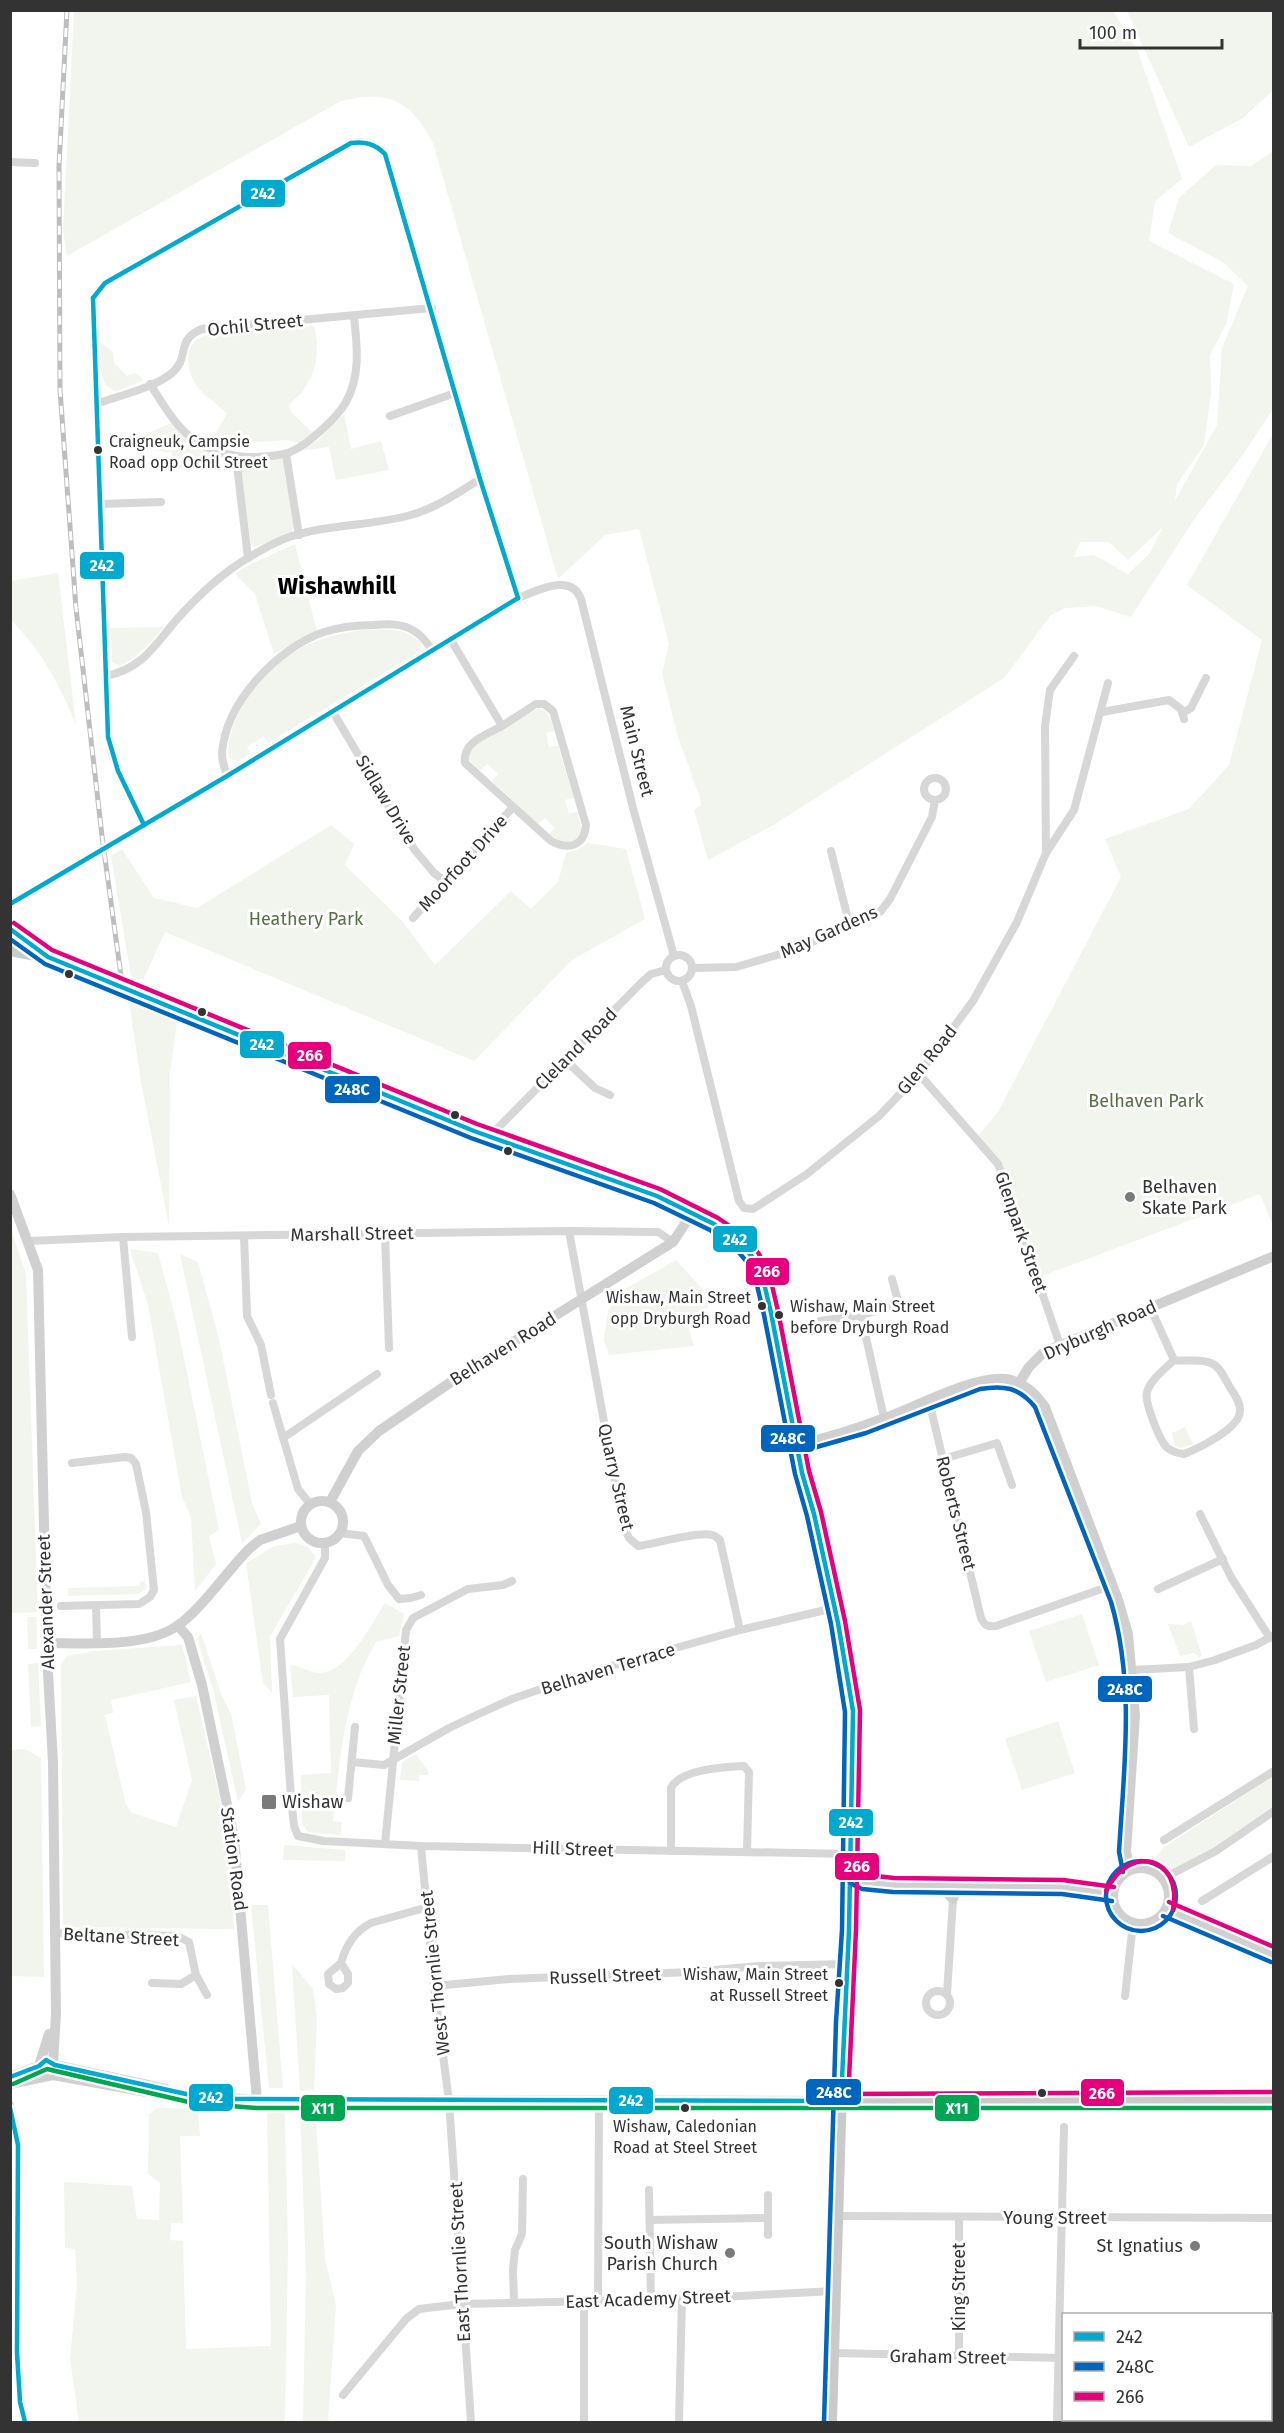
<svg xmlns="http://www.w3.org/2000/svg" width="1284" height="2433" font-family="'Fira Sans',sans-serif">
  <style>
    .green { fill: #f1f5ed; fill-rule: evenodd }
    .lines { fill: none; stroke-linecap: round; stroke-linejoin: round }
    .street { stroke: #d7d7d7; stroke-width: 8 }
    .secondary { stroke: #d0d0d0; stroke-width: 10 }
    .primary { stroke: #cacaca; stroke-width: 12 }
    .rail-casing { stroke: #bebebe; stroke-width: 5 }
    .rail { stroke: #fff; stroke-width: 3; stroke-dasharray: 9; stroke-linecap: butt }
    .bus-1-casing { stroke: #fff; stroke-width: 9 }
    .bus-2-casing { stroke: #fff; stroke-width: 9 }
    .bus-3-casing { stroke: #fff; stroke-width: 9 }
    .bus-4-casing { stroke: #fff; stroke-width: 9 }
    .bus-1 { stroke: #00a9ce; stroke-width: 4.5 }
    .bus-2 { stroke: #0065bd; stroke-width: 4.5 }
    .bus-3 { stroke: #e5007d; stroke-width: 4.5 }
    .bus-4 { stroke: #00a651; stroke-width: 4.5 }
    .bus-dot { fill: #333; stroke: #fff; stroke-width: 2 }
    .poi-dot { fill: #7a7a7a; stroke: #fff; stroke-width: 2 }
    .labels { text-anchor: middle; stroke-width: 6; stroke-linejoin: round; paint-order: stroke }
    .bus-label { font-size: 16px; fill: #333; stroke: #fff; text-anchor: start }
    .street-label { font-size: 18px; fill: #333; stroke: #fff }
    .park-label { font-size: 18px; fill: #56703f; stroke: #fff }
    .poi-label { font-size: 18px; fill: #333; stroke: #fff; text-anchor: start }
    .district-label { font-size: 24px; font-weight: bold; fill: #000; stroke: #fff }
    .line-badge { stroke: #fff; stroke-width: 2 }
    .badge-label { font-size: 16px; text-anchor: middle; font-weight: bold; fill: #fff }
  </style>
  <rect width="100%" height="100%" fill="#fff"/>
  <g class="green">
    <path d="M74,11h1039l24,38 45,130 -27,22 -6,40 85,43 -8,40 -16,31 1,37 -7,53 -27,39 -2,17 42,-76 5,-77 26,-62 -25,-24 -55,-29 11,-35 37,-33 35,1 22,-15v258l-31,47 -47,62 -64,99 -36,-11 -29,2 -15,7 -47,63 -229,146 -67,36 -14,-50 7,-5 -1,-7 -23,-64 -15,-60 7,-30 -30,-115 -34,6 -47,44 -125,-436c-23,-44 -45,-53 -92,-42l-274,155 -4,-26zM1163,527l-13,26 -22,21 -34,-19 -20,2 6,-15h29l19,18z"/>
    <path d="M1127,11h146v79l-30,28 -54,29z"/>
    <path d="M314,326c6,24 3,46 -12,66 -4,5 -10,8 -13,14l2,6 23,22 -16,9 -12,-3 -55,4 -7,6 -15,-6 18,-30c-7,-8 -17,-14 -25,-22 -15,-15 -22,-47 1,-56z"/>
    <path d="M99,342l14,10 1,11 13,13 8,-3 9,7 -27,11c-20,-4 -17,-32 -18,-49z"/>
    <path d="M344,414l7,35 30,-8 8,29 -53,10 -7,-33 -30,4 19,-11z"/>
    <path d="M171,423l22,21 21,12 -15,12 -24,1 -3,-16 -23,-4 -9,-12z"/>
    <path d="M1273,434v792l-13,-32 -223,84 -34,-100 -27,-40 22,-26 123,-235 -16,-38 84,-30 40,-44 33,-125 -75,-55z"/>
    <path d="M278,457l7,4 9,66 -3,6 -36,14 -4,-2 -10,-78 6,-7z"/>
    <path d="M295,544l22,87 -43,23 -19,-60 -20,-20 10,-7z"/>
    <path d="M58,573l18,152c-16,-40 -35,-75 -65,-105v-39z"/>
    <path d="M164,627c-14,16 -25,29 -44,39l-8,-4 -2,-34z"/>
    <path d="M360,630c22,0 46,-4 61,13l-1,8 -152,92 -4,-6 -17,9 3,8 -12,7 -8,-2c-4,-9 0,-23 3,-32 13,-37 48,-74 86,-87 13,-5 28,-7 41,-10z"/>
    <path d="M539,708c11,3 12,14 16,23l-9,2 3,14 9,-1 16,52 -9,2 4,14 8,-2 5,19 -8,10 -13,2 -12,-9 6,-6 -10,-10 -7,6 -46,-43 6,-7 -11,-10 -7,7 -13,-13 8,-13z"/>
    <path d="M331,825l23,19 -9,21 58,57 32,43 76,-74 20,18 27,-27 8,-29 11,-3 11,-7 38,6 19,70 -73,41 -98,101 -309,-129 -22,48 -12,-4 -20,-120 11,-7 32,49 43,10z"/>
    <path d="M129,1000l48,22 -7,50 -1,154 -28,-144z"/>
    <path d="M11,1228l15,47 12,337 -27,1z"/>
    <path d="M130,1249l28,4 19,71 42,206 -10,6 7,28 -21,27 -4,-74 -9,-20 -34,-192z"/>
    <path d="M180,1254l18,8 21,77 33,164 9,21 -19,19z"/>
    <path d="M676,1260l28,31 4,16 -21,16 7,23 -85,9 -5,-15 4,-29 12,-19z"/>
    <path d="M1185,1427l8,17 -12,4 -6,-3 -3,-12z"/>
    <path d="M296,1543l11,3 8,10 -2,7 -43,73 2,57 -9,-10 -17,-120 28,-17z"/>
    <path d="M144,1572l2,17 -8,5 -70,2v-8l72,-2v-4l4,-1z"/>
    <path d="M385,1603l19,11 -5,22 -23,6c-32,53 -36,118 -43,179l9,1 -1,13 -33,-3 -6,-8 -1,-49 30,-2 -2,-78 -36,2 -3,-33c9,2 19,8 28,9 29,2 53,-49 67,-70z"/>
    <path d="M1082,1614l17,51 -53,17 -17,-51z"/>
    <path d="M27,1617h10v32h-9z"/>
    <path d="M1191,1621l11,35 -3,1 -5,-4 -14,3 -12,-32 16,1z"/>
    <path d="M201,1633l20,61 10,20 15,75 -8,13 -25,-113 -16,-50z"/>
    <path d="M182,1645l9,37 -80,18 2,13 -8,2 21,90 6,8 44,14 16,-47 -18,-80 22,-4 33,142 5,91 -171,-2 -2,-263 6,-8 28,-5z"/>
    <path d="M38,1663l3,63 -10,1 -3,-63z"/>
    <path d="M1058,1721l17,52 -53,17 -17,-51z"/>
    <path d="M25,1749l16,9 3,219 -33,-1v-226z"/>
    <path d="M416,1754l12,17v4h-9v6l-19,-1 2,-18z"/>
    <path d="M1273,1776v32l-59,40 -54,28 -9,-13 12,-15z"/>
    <path d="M284,1845l61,5v11l-62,-1z"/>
    <path d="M251,1905h17l15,183h-14z"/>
    <path d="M292,1964l21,25 4,31 -3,70 -14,1z"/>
    <path d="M300,2104h15l10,155 11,46 -8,117h-25l3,-147z"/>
    <path d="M267,2106h17l1,14 3,127 -3,175h-206l-9,-63 7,-76 -2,-34 -10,-1 -1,-66 68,4 5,33 22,1 1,-37 -12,-9 1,-60 9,-6 40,1 2,27h-20l3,87h-12l-1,17 13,1 3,108 85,-3z"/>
  </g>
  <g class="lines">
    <g class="street">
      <path d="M10,162l25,1"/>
      <path d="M150,384c13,20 26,44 46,57 24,17 60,19 88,13 19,-4 53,-36 62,-52 15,-27 11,-57 8,-86"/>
      <path d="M96,404c22,-8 61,-17 77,-32 17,-15 2,-32 29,-43l230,-21"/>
      <path d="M390,416l65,-23"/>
      <path d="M286,454l13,81"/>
      <path d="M236,457l12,101"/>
      <path d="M101,504l60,-2"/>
      <path d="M451,640l51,86c-16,9 -40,16 -37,37l86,78c17,9 33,6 35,-16l-33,-114 -9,-7h-8l-34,22"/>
      <path d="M106,676c38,-8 49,-32 73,-59 20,-22 43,-44 69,-59 13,-8 27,-16 41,-21 39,-13 82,-11 122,-22 25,-7 47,-22 69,-36"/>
      <path d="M333,712l81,137 20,24 12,9"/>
      <path d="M1102,712l67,-12 13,10 2,9"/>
      <path d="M1182,713l9,-5 15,-30"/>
      <path d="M227,776c-2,-7 -5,-14 -5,-22 3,-51 55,-106 102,-122 16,-5 33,-7 50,-7 13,-1 29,-2 40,6 8,4 14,13 19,20"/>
      <circle cx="935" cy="789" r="11"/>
      <path d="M144,825c-14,-29 -30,-56 -36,-88l-15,-439 12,-15 246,-140c15,-3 24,0 34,11l95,325 38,119"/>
      <path d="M831,851l18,72"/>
      <path d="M1046,853l-1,-127 5,-36 24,-34"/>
      <path d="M10,904l217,-128 291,-178c19,-7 53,-26 63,1l52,209 41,148"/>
      <path d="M413,918l100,-111"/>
      <circle cx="679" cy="968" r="13"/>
      <path d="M692,968l44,-1 48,-14 17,-5 48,-25 14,-2 17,-9 10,-13 42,-82 3,-17"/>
      <path d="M682,981l9,25 48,195 5,7 9,1 54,-35 72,-58 40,-42 54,-73 44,-79 29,-69 28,-43 34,-127"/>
      <path d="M565,1060l30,28 15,7"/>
      <path d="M919,1074l79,90 62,181"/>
      <path d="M490,1136l152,-154 9,-8 15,-4"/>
      <path d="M569,1231l54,294 6,13 9,8c16,-2 61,-15 74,-11 3,0 5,3 8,5l20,90"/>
      <path d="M385,1234l4,114"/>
      <path d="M244,1236l3,80 14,29 10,50"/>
      <path d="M123,1237l9,100"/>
      <path d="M28,1241l95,-4 446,-6 89,1 15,10"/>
      <path d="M1150,1307l24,53c11,2 27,-2 37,3 10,4 14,17 20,26 4,6 9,13 9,21 1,18 -41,38 -56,44 -8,-1 -16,-3 -20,-10 -6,-9 -20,-43 -17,-52 3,-12 18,-23 27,-32"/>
      <path d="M820,1321l41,-6"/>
      <path d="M929,1401l52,217c4,8 7,9 15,8l117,-41"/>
      <path d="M273,1403l25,86 12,15"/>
      <path d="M884,1418l-23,-103 38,-10 -7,-26"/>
      <path d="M283,1438l94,-64"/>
      <path d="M943,1459l54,-16 15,42"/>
      <path d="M1200,1514l31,63 39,61"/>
      <path d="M340,1533l24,3 24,49 11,14 12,-1 10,-3"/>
      <path d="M325,1543v15l-45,81 11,158 3,29 4,10 26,5 97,5 428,8"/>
      <path d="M1158,1589l65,-30"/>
      <path d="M61,1606l78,-2 11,-7 4,-7 -8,-78 -10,-48 -5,-6 -6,-1 -53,6"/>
      <path d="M96,1606l1,37"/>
      <path d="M1189,1667l5,62"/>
      <path d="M1132,1670l57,-3 26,-7 41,-15 18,-10"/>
      <path d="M352,1762l32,3 65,-37 34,-16 29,-13 81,-28 147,-41 94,-22"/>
      <path d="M348,1798l7,-71"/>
      <path d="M1164,1840l110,-69"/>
      <path d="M385,1844l21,-214 7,-12 55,-29 35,-4 9,-4"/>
      <path d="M421,1846l13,140 15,115 22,321"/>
      <path d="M671,1851v-63c9,-19 54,-21 73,-22l5,6 -2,80"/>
      <path d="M1159,1875l7,2 50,-26 58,-40"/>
      <path d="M1202,1901l72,-45"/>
      <path d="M54,1933l123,3 12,6 7,33 11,20"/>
      <path d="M341,1963l-13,11 1,10 7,5 7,-1 5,-5v-9l-7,-11c5,-18 14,-32 30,-40l57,-16"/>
      <path d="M152,1983l29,1 15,-9"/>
      <path d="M434,1986l75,-7 183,-7 67,-6 88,-2"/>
      <circle cx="938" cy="2003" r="12"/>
      <path d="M947,1994l6,-95 8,-10 6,-2"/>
      <path d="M1125,1996l8,-73"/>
      <path d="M10,2105l8,40 -1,208 3,49 5,20"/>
      <path d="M649,2190l2,110"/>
      <path d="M837,2216l437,2"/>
      <path d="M650,2220l117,-2"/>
      <path d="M768,2235v-40"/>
      <path d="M584,2301v121"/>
      <path d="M598,2301l1,-201"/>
      <path d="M514,2302l-1,-32 2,-20 7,-16 1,-55"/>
      <path d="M833,2353l230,5"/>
      <path d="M959,2357v-139"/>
      <path d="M1270,2364h4"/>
      <path d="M343,2395l63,-76 13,-10 42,-5 221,-5 152,-8"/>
      <path d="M679,2422l3,-123"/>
      <path d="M1057,2422l7,-295"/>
    </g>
    <g class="secondary">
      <path d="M10,1194l28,76 9,384 6,108 3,252 -3,49"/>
      <path d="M1019,1383l10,-16 15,-15 230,-96"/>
      <path d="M797,1445c30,-7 59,-16 88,-27 31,-11 89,-43 121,-39 18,3 29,14 39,28l73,193 10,34 7,81 -9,137 4,18"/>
      <circle cx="322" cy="1522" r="21"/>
      <path d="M330,1502l28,-51 21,-20 97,-66 197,-123 19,-29"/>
      <path d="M178,1626l10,11 14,48 32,153 23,262"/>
      <path d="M47,1643c38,0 98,5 130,-17 23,-15 51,-56 72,-77l11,-9 41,-14"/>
      <circle cx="1141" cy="1896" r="28"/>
      <path d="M848,1869l9,9 8,4 29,3 169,2 50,7"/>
      <path d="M935,1886l11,6 7,7"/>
      <path d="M1166,1909l108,46"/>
      <path d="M40,2064l9,-3 6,4 111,24"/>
      <path d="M10,2077l29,-11 10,-32"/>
      <path d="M10,2084l43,-9 94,17 110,8 584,1"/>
    </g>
    <g class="primary">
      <path d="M10,929l38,28 426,174 183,65 57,28 27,19 12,15 10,21 8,34 31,160 12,41 24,109 15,88 -4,219 -6,92 -12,400"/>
      <path d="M10,950l37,7"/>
      <path d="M841,2101l142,-2 291,1"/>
    </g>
    <g class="rail-casing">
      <path id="rail" d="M67,10l-8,156 1,224 16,218 26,228 22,162"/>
    </g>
    <use href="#rail" class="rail"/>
    <g class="bus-1-casing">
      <g id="bus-1">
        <path d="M93,298l12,-15 246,-140c14,-2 24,1 34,11l95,325 38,119"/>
        <path d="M93,298l15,439 10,34 26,54"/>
        <path d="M10,904l217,-128 291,-178"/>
        <path d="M10,929l38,28 426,174 183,65 57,28 27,19 12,15 10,21 8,34 31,160 12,41 24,109 15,88 -4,219 -8,171"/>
        <path d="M10,2077l29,-11 7,-6 9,5 140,31 30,3 616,2"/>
        <path d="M10,2108l8,37 -1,208 3,49 5,20"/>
      </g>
    </g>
    <g class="bus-2-casing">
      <g id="bus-2">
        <path d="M10,939l35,25 426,174 183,65 56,27 26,19 11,13 9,19 8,34 31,159 12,42 24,108 14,88 -3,218 -6,92 -12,400"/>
        <path d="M799,1452l67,-19 114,-44c23,-4 39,-2 55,18l76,195c24,82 13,166 8,250l4,20"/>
        <circle cx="1141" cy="1896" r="35"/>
        <path d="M843,1874l9,10 10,5 31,3 169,2 50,7"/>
        <path d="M1163,1916l108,46"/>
      </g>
    </g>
    <g class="bus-3-casing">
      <g id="bus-3">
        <path d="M14,923l38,27 425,174 183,65 58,29 28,19 13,17 11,23 8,34 31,160 12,41 24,109 15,89 -4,220 -8,171"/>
        <path d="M853,1864l14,11 27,3 169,2 51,7"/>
        <path d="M1106,1891c24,-49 77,-34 67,19"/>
        <path d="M1169,1902l105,45"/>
        <path d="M841,2094l433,-2"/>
      </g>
    </g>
    <g class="bus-4-casing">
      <path id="bus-4" d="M13,2084l34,-15 146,34 64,5h1017"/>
    </g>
    <use href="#bus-1" class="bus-1"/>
    <use href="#bus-2" class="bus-2"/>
    <use href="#bus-3" class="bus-3"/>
    <use href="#bus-4" class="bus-4"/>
  </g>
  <g class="bus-dot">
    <circle cx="98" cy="450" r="5"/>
    <circle cx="69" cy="974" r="5"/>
    <circle cx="202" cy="1012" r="5"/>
    <circle cx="455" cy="1115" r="5"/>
    <circle cx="508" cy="1151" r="5"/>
    <circle cx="762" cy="1306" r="5"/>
    <circle cx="779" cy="1315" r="5"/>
    <circle cx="839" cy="1983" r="5"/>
    <circle cx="1042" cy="2093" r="5"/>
    <circle cx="685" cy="2108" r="5"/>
  </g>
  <g class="poi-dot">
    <circle cx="1130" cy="1197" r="6"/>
    <rect x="261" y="1794" width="16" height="16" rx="3"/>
    <circle cx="1195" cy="2246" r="6"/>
    <circle cx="730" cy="2253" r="6"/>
  </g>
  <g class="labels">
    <g class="bus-label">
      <text x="109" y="447">Craigneuk, Campsie<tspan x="109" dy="21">Road opp Ochil Street</tspan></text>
      <text x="751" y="1303" text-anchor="end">Wishaw, Main Street<tspan x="751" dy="21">opp Dryburgh Road</tspan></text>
      <text x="790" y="1312">Wishaw, Main Street<tspan x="790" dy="21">before Dryburgh Road</tspan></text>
      <text x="828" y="1980" text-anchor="end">Wishaw, Main Street<tspan x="828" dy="21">at Russell Street</tspan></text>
      <text x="685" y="2132" text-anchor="middle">Wishaw, Caledonian<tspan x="685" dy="21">Road at Steel Street</tspan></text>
    </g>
    <g class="street-label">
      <text transform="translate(255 325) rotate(-6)" y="6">Ochil Street</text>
      <text transform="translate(637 751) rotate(76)" y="6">Main Street</text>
      <text transform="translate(386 800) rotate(59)" y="6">Sidlaw Drive</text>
      <text transform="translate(463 863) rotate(-48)" y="6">Moorfoot Drive</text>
      <text transform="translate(829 932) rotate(-24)" y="6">May Gardens</text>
      <text transform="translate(576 1049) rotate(-45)" y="6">Cleland Road</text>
      <text transform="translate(927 1060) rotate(-51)" y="6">Glen Road</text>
      <text transform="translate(1021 1232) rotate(71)" y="6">Glenpark Street</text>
      <text transform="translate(352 1234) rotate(-1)" y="6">Marshall Street</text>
      <text transform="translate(1100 1330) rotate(-24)" y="6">Dryburgh Road</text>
      <text transform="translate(503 1349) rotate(-32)" y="6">Belhaven Road</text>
      <text transform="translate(616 1477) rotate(77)" y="6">Quarry Street</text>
      <text transform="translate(956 1513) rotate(76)" y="6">Roberts Street</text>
      <text transform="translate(46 1602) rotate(-92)" y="6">Alexander Street</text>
      <text transform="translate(608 1669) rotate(-17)" y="6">Belhaven Terrace</text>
      <text transform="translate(399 1695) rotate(-84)" y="6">Miller Street</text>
      <text transform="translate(573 1849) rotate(2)" y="6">Hill Street</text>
      <text transform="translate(234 1859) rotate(82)" y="6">Station Road</text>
      <text transform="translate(121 1937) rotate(3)" y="6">Beltane Street</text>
      <text transform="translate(435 1973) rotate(-96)" y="6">West Thornlie Street</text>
      <text transform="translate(605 1976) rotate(-2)" y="6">Russell Street</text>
      <text x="1055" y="2224">Young Street</text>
      <text transform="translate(460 2262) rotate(-93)" y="6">East Thornlie Street</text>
      <text transform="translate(959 2287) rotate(-90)" y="6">King Street</text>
      <text transform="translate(648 2299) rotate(-2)" y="6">East Academy Street</text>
      <text transform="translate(948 2357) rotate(1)" y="6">Graham Street</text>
    </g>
    <g class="park-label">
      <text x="306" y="925">Heathery Park</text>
      <text x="1146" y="1107">Belhaven Park</text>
    </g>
    <g class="poi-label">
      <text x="1142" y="1193">Belhaven<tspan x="1142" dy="21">Skate Park</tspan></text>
      <text x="282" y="1808">Wishaw</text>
      <text x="718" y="2249" text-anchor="end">South Wishaw<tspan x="718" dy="21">Parish Church</tspan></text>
      <text x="1183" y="2252" text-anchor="end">St Ignatius</text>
    </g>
    <g class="district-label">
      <text x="337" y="594">Wishawhill</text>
    </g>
  </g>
  <g class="line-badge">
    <rect x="240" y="179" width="46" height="29" rx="6" fill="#00a9ce"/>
    <rect x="79" y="551" width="46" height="29" rx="6" fill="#00a9ce"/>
    <rect x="239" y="1030" width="46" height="29" rx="6" fill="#00a9ce"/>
    <rect x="287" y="1041" width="45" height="29" rx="6" fill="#e5007d"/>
    <rect x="324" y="1075" width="57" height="29" rx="6" fill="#0065bd"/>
    <rect x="712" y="1225" width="46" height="28" rx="6" fill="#00a9ce"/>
    <rect x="745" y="1257" width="45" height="29" rx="6" fill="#e5007d"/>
    <rect x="760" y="1424" width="56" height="29" rx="6" fill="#0065bd"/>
    <rect x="1097" y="1675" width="56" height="28" rx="6" fill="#0065bd"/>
    <rect x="828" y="1808" width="46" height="29" rx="6" fill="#00a9ce"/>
    <rect x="834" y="1852" width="46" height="29" rx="6" fill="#e5007d"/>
    <rect x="805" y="2078" width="57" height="28" rx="6" fill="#0065bd"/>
    <rect x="1080" y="2078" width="45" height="29" rx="6" fill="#e5007d"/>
    <rect x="188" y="2083" width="46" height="29" rx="6" fill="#00a9ce"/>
    <rect x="608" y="2086" width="46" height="29" rx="6" fill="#00a9ce"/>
    <rect x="300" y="2094" width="46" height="28" rx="6" fill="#00a651"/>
    <rect x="934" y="2094" width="46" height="28" rx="6" fill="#00a651"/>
  </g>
  <g class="badge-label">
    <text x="263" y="199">242</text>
    <text x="102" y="571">242</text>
    <text x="262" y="1050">242</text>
    <text x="310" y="1061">266</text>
    <text x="352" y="1095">248C</text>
    <text x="735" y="1245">242</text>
    <text x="767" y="1277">266</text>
    <text x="788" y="1444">248C</text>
    <text x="1125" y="1695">248C</text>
    <text x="851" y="1828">242</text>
    <text x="857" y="1872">266</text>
    <text x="834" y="2098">248C</text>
    <text x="1102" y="2099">266</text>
    <text x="211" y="2103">242</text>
    <text x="631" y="2106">242</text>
    <text x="323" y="2114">X11</text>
    <text x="957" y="2114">X11</text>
  </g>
  <rect width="1284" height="2433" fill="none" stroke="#333333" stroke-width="24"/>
  <rect x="1062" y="2313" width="210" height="108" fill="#ffffff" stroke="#adadad" stroke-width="1.5"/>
  <rect x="1074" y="2332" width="30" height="9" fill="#00a9ce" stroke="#adadad" stroke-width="1.5"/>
  <text x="1116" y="2343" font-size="18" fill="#333333">242</text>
  <rect x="1074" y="2362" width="30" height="9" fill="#0065bd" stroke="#adadad" stroke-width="1.5"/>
  <text x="1116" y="2373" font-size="18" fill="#333333">248C</text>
  <rect x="1074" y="2392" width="30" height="9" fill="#e5007d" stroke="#adadad" stroke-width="1.5"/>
  <text x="1116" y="2403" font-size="18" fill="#333333">266</text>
  <path d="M1080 39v9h142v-9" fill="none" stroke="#333333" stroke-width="3"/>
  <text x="1089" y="39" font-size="18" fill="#333333" stroke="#ffffff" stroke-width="4.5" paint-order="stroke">100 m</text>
</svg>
